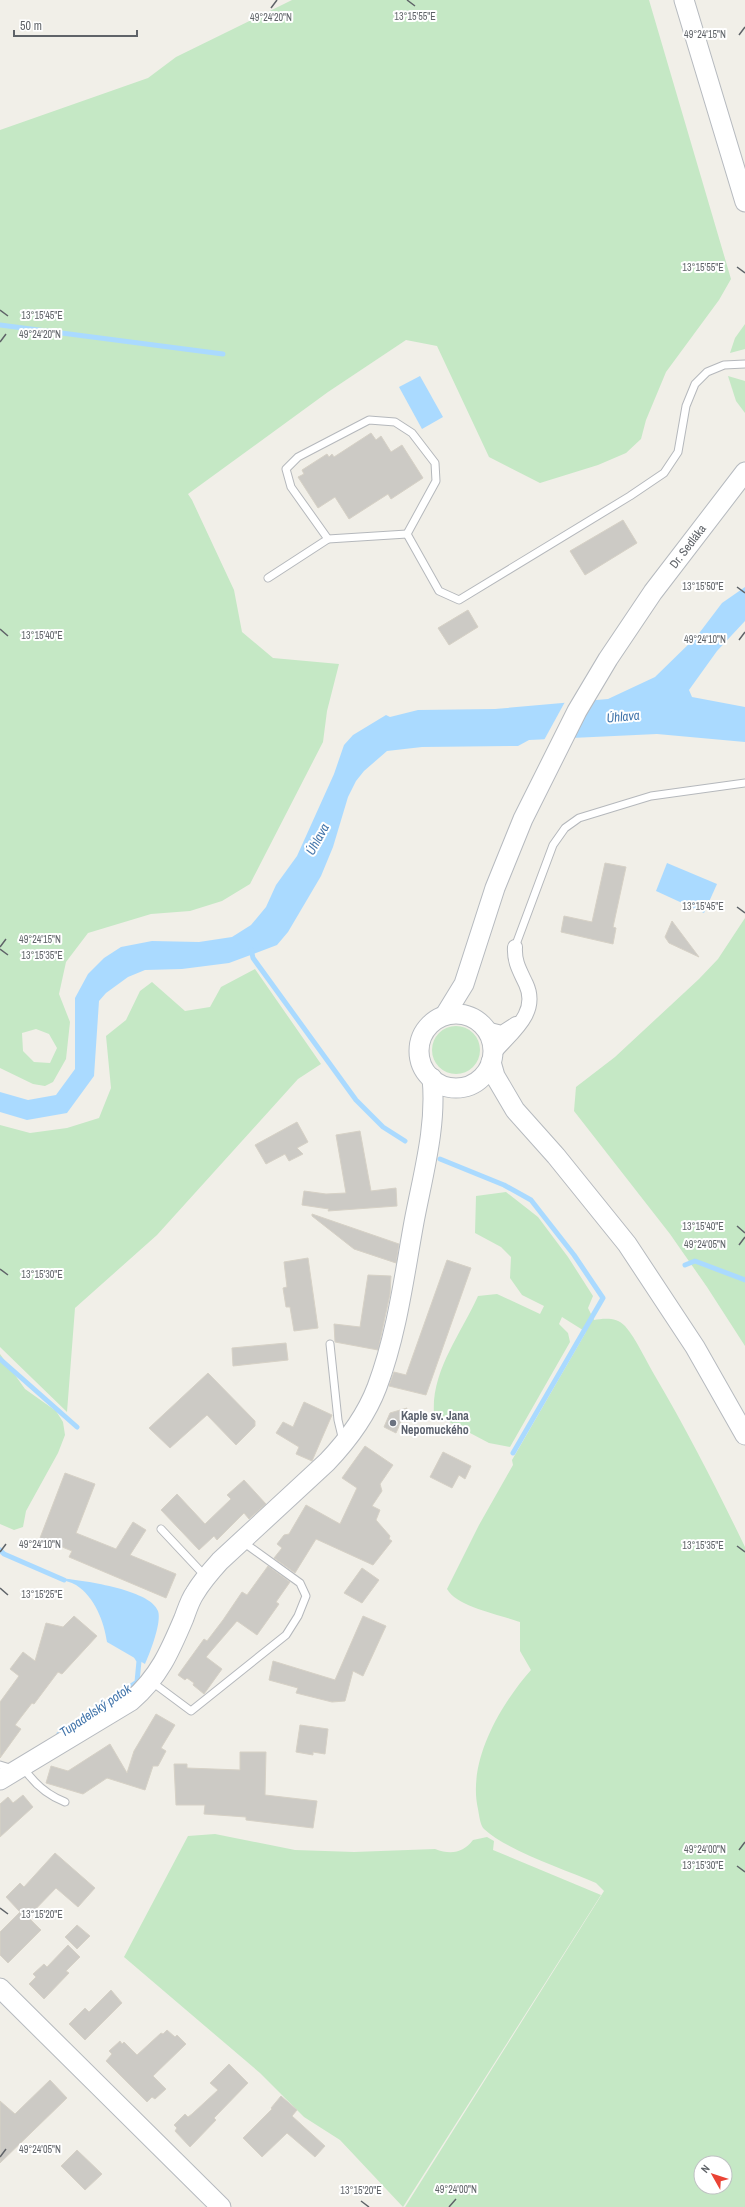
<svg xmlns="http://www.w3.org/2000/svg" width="745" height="2207" font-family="'Archivo Narrow',sans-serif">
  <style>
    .green { fill: #c5e8c5; fill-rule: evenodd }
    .water { fill: #aadaff }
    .pier { fill: #f1efe8 }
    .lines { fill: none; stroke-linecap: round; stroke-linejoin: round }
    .stream { stroke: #aadaff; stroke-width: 5 }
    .building { fill: #cccac5; stroke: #d6d1c6 }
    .lane-casing { stroke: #b5b8bc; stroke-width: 9 }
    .street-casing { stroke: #b5b8bc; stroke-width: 16 }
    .secondary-casing { stroke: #b6babf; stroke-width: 21 }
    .lane { stroke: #fff; stroke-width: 7 }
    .street { stroke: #fff; stroke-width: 14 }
    .secondary { stroke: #fff; stroke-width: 19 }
    .ticks { fill: none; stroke: #5f6368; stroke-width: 1.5 }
    .worship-dot { fill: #6b7280; stroke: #fff; stroke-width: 1.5 }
    .labels { text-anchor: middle; stroke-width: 4; stroke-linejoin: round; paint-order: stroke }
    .street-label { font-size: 12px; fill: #5f6368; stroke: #fff }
    .worship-label { font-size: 12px; font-weight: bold; fill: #5b616d; stroke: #fff; text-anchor: start }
    .water-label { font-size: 13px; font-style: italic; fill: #4174aa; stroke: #fff }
    .ticks-label { font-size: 10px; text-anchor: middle; fill: #5f6368; stroke: #fff; stroke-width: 4; stroke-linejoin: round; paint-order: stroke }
  </style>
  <rect width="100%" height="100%" fill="#f1efe8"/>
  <g class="green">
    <path d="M292,0h357l82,279 -12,21 -53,72 -20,48 -5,19 -15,14 -28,12 -58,18 -51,-26 -52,-111 -31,-6 -78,52 -140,102 4,6 42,90 8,42 31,26 66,6 -12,47 -4,31 -73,142 -28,17 -32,10 -39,3 -63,19 -22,29 -7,32 11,28 -4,37 -13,23 -8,4 -12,-2 -33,-16v-938l148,-52 28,-21zM36,1029l13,5 8,14 -7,15 -16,-1 -11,-11 -1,-18z"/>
    <path d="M745,324v25l-15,4 5,-15z"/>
    <path d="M728,376l17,5v32l-9,-12z"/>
    <path d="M745,918v428l-38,-59 -37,-53 -96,-123 2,-24 39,-30 84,-78 19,-20z"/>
    <path d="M255,969l66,95 -23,15 -141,156 -82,73 -8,104 -67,-65v-222l30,8 37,-5 32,-10 12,-30 -5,-52 20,-16 14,-29 12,-9 33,29 25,-4 11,-20z"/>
    <circle cx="456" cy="1050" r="24"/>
    <path d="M506,1192l32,25 30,40 25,39 -5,12 6,12c10,-2 23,-3 31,6 12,14 21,35 30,50 33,56 62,113 90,171v660h-340l199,-316 -8,-8c-32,-14 -88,-32 -112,-54 -4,-4 -5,-15 -6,-20 -11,-48 23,-105 53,-139l-11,-19v-29c-19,-7 -63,-15 -73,-33l32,-64 34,-60 -1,-5 74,-128 -24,-15 -3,7 9,9 2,9 -60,105 -21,-4 -55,-29c-3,-43 27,-80 44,-118l19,-2 43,20 4,-8 -22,-11 -12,-17 1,-21 -10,-10 -26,-14 1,-37zM701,2163h24v24h-24z"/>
    <path d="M0,1354l25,35 31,22 7,11 2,13 -7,18 -32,58 -3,16 -9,3 -14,-6z"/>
    <path d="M215,1834l80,16 59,2 81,-3c16,6 28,4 38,-9l14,-3 7,4 -1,9 108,45 -198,312 -63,-67 -36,-23 -44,-44 -136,-116 64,-121z"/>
  </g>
  <g class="water">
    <path d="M420,376l23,41 -21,12 -23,-42z"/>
    <path d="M745,587v34l-28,30 -28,39 3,7 53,10v35l-88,-8 -128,6 -11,6 -96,1 -35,4 -23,20 -8,10 -8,16 -15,50 -12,29 -33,56 -11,13 -48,18 -47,6 -37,1 -17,7 -22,16 -7,8 -5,75 -27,37 -40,7 -27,-8v-20l28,8 28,-5 19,-26v-71l13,-24 16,-16 17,-11 31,-6 47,1 33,-5 19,-12 15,-18 10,-22 21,-29 37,-82 10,-29 9,-10 33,-20 4,2 28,-7 77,-1 113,-10 47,-22 42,-41 25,-33z"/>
    <path d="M667,863l50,21 -13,29 -48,-22z"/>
    <path d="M59,1578c21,2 91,11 99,33 4,11 -8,42 -13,53l-38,-22c-3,-20 -12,-45 -31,-57 -5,-3 -12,-4 -17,-7z"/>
  </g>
  <path class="pier" d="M595,698l-24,42 -28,2 23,-42z"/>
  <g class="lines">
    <g class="stream">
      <path d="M0,325l223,29"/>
      <path d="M251,949l2,9 103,142 27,27 22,14"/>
      <path d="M440,1159l64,26 27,15 43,55 29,43 -90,155"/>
      <path d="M685,1265l10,-4 50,19"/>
      <path d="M0,1359l77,68"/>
      <path d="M0,1550l4,4 60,26"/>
      <path d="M59,1734l78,-52 2,-21 -3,-5"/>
    </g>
  </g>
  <g class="building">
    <path d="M371,433l5,7 5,-4 10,16 11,-7 21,33 -32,21 -3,-5 -39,25 -14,-22 -17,11 -20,-31 6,-3 -2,-4 25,-16 2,3 3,-3 2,3z"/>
    <path d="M623,520l14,23 -52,32 -15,-24z"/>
    <path d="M468,610l10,17 -29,18 -11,-17z"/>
    <path d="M605,863l21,4 -13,60 3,1 -3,16 -52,-12 3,-16 28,6z"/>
    <path d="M672,921l27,36 -30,-14 -4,-6z"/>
    <path d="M297,1122l11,20 -11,6 6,6 -14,7 -4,-7 -19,10 -11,-19z"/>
    <path d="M360,1131l11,60 25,-3 1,18 -69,5 1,-2 -27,-4 2,-14 22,3 20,-1 -10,-58z"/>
    <path d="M312,1214l87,30 -3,19 -42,-14 -42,-33z"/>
    <path d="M308,1258l10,70 -24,3 -4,-24h-4l-3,-19 4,-1 -3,-25z"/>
    <path d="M447,1260l24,8 -45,127 -37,-9 5,-14 12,3z"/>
    <path d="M368,1275l23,1 -1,18 -12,56 -43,-8 -1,-18 26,3z"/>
    <path d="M286,1343l2,17 -55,6 -1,-18z"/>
    <path d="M208,1373l47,48v5l-19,19 -29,-30 -37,33 -21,-20z"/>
    <path d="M304,1402l28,13 -20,46 -16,-7 3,-7 -23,-14 7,-11 10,5z"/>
    <path d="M407,1408l-11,25 -12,-6 6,-14z"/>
    <path d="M365,1446l28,19 -13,19 2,7 -10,15 8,4 -4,10 14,16 -1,3 3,2 -19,24 -57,-26 -21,34 -21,-15 8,-10 -5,-4 7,-9 5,-1 17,-29 34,19 17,-36 -15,-10z"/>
    <path d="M443,1452l28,14 -6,13 -6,-4 -7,13 -22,-11z"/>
    <path d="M65,1473l30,11 -19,49 40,16 17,-27 13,8 -16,25 46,19 -10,24 -97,-41 3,-6 -32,-13z"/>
    <path d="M244,1480l22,24 -17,15 -5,-6 -27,27 -3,-4 -15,14 -38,-40 16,-16 28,30 26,-25 -4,-4z"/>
    <path d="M268,1566l22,16 -14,20 3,2 -22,31 -20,-14 -31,36 16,12 -18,25 -11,-9 1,-2 -7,-5 -2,2 -7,-5 26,-36 3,2 16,-21 19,-28 5,3z"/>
    <path d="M362,1568l17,12 -17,23 -18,-10z"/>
    <path d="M74,1616l23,20 -35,38 -4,-2 -24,32 -2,-1 -17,22 6,4 -21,29v-56l19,-26 -9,-7 13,-17 12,9 11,-38 17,4z"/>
    <path d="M363,1616l23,10 -23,50 -10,-5 -8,30 -13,1 -36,-9 2,-5 -29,-8 4,-19 62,19z"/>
    <path d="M156,1714l19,11 -14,23 5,3 -8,15h-5l-8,24 -38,-12 -24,16 -37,-11 5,-17 17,5 42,-27 17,29 7,-22z"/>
    <path d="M300,1725l28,4 -3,25 -12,-2v3l-17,-3z"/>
    <path d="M240,1752h26l-1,43 52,6 -4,27 -67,-8v-3l-42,-3 1,-9h-29l-2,-41h13v4l53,2z"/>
    <path d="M23,1795l10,12 -33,30v-33l8,-7 5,6z"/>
    <path d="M55,1853l40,35 -17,19 -22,-19 -28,29 13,13 -33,33 -8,-8v-23l20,-20 -14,-15 14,-14 4,4z"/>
    <path d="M77,1925l13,11 -13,13 -12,-12z"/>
    <path d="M68,1945l12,12 -14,14 3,2 -25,26 -15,-15 7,-7 -3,-3 11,-10 3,3z"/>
    <path d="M111,1990l11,13 -37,37 -16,-16 16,-16 4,4z"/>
    <path d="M167,2030l8,7 2,-2 9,9 -33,32 13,13 -11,10 -3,-2 -5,5 -41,-41 6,-7 -3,-3 11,-10 2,3 2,-2 13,13 24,-22 2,1z"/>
    <path d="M229,2064l19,19 -34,35 2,2 -26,27 -15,-16 2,-3 -3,-3 11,-11 3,3 4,-3 26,-24 -8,-7z"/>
    <path d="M50,2080l17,18 -67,65v-62l15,13z"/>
    <path d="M281,2096l16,14 -5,6 33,30 -10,11 -28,-24 -25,24 -19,-19 29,-29 -1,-1z"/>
    <path d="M77,2150l25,24 -17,16 -24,-24z"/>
  </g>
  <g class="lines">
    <g class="lane-casing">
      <g id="lane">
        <path d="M328,539l79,-5"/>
        <path d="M268,578l60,-39 -37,-52 -5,-18 12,-12 71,-37 26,2 17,11 23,30 1,18 -29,53 32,57 20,9 171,-104 34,-23 14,-21 8,-46 9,-22 12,-12 17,-7 21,-1"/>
        <path d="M515,947l38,-102 12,-17 14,-10 72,-22 94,-13"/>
        <path d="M330,1344l8,76 5,21"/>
        <path d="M161,1529l45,48"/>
        <path d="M152,1682l39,29 95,-76 12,-19 8,-20 -6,-13 -57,-41"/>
        <path d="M0,1765l13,4"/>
        <path d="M23,1767c11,17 24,28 42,35"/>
      </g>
    </g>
    <g class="street-casing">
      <g id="street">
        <path d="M486,1029l16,4 14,-9"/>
        <path d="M493,1054c16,-20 47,-40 33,-70 -6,-13 -12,-22 -11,-37"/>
      </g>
    </g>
    <g class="secondary-casing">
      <g id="secondary">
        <path d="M684,0l61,202"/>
        <circle cx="456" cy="1051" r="37"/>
        <path id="s1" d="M445,1015l19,-31 31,-96 28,-69 54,-108 31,-52 45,-67 92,-120"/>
        <path d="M491,1062l4,14 20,34 41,46 71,88 68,103 50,88"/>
        <path d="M0,1780l131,-79c28,-24 39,-50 53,-83 3,-8 6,-18 11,-25 7,-12 16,-22 25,-32l107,-99c21,-22 39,-46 50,-75 20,-53 27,-110 37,-165 9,-48 23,-96 18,-144"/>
        <path d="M0,1988l221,219"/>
      </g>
    </g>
    <use href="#lane" class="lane"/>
    <use href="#street" class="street"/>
    <use href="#secondary" class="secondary"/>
  </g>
  <path class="ticks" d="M407,0l8,6M271,8l6,-8M739,35l6,-8M737,267l8,6M0,310l8,6M0,342l6,-8M737,587l8,6M0,629l8,7M739,640l6,-8M737,907l8,6M0,947l6,-8M0,949l8,6M737,1226l8,7M739,1245l6,-8M0,1269l8,6M737,1546l8,6M0,1552l6,-8M0,1588l8,7M739,1850l6,-8M737,1866l8,6M0,1908l8,6M0,2157l6,-8M361,2201l8,6M449,2207l7,-8"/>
  <circle class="worship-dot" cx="393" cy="1423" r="4"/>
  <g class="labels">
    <g class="street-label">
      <text dy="4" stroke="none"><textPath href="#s1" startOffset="531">Dr. Sedláka</textPath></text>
    </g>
    <g class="worship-label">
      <text x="401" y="1420">Kaple sv. Jana<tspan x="401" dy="14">Nepomuckého</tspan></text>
    </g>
    <g class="water-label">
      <text transform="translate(623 716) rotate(-5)" y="5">Úhlava</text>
      <text transform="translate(317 839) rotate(-61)" y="5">Úhlava</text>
      <text transform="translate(95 1710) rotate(-34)" y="5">Tupadelský potok</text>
    </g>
  </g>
  <g class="ticks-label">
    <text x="415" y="20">13°15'55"E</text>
    <text x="271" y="21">49°24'20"N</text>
    <text x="705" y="38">49°24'15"N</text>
    <text x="703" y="271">13°15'55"E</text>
    <text x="42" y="319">13°15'45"E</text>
    <text x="40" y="338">49°24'20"N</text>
    <text x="703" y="590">13°15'50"E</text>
    <text x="42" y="639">13°15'40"E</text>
    <text x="705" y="643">49°24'10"N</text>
    <text x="703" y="910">13°15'45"E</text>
    <text x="40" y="943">49°24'15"N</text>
    <text x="42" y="959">13°15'35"E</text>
    <text x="703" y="1230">13°15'40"E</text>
    <text x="705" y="1248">49°24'05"N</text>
    <text x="42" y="1278">13°15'30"E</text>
    <text x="40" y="1548">49°24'10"N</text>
    <text x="703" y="1549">13°15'35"E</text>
    <text x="42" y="1598">13°15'25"E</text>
    <text x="705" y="1853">49°24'00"N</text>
    <text x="703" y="1869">13°15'30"E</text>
    <text x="42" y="1918">13°15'20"E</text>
    <text x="40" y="2153">49°24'05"N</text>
    <text x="456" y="2193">49°24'00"N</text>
    <text x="361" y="2194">13°15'20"E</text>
  </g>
  <g transform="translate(713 2175) rotate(309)"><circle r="19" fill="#ffffff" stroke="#bfc1c3"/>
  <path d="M0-3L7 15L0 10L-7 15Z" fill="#ea4335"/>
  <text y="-6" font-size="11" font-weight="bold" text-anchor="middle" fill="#5f6368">N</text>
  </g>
  <path d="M14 30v6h123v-6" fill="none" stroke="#5f6368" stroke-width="2"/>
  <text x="20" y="30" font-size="12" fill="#5f6368" stroke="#ffffff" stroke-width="3" paint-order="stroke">50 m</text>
</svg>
